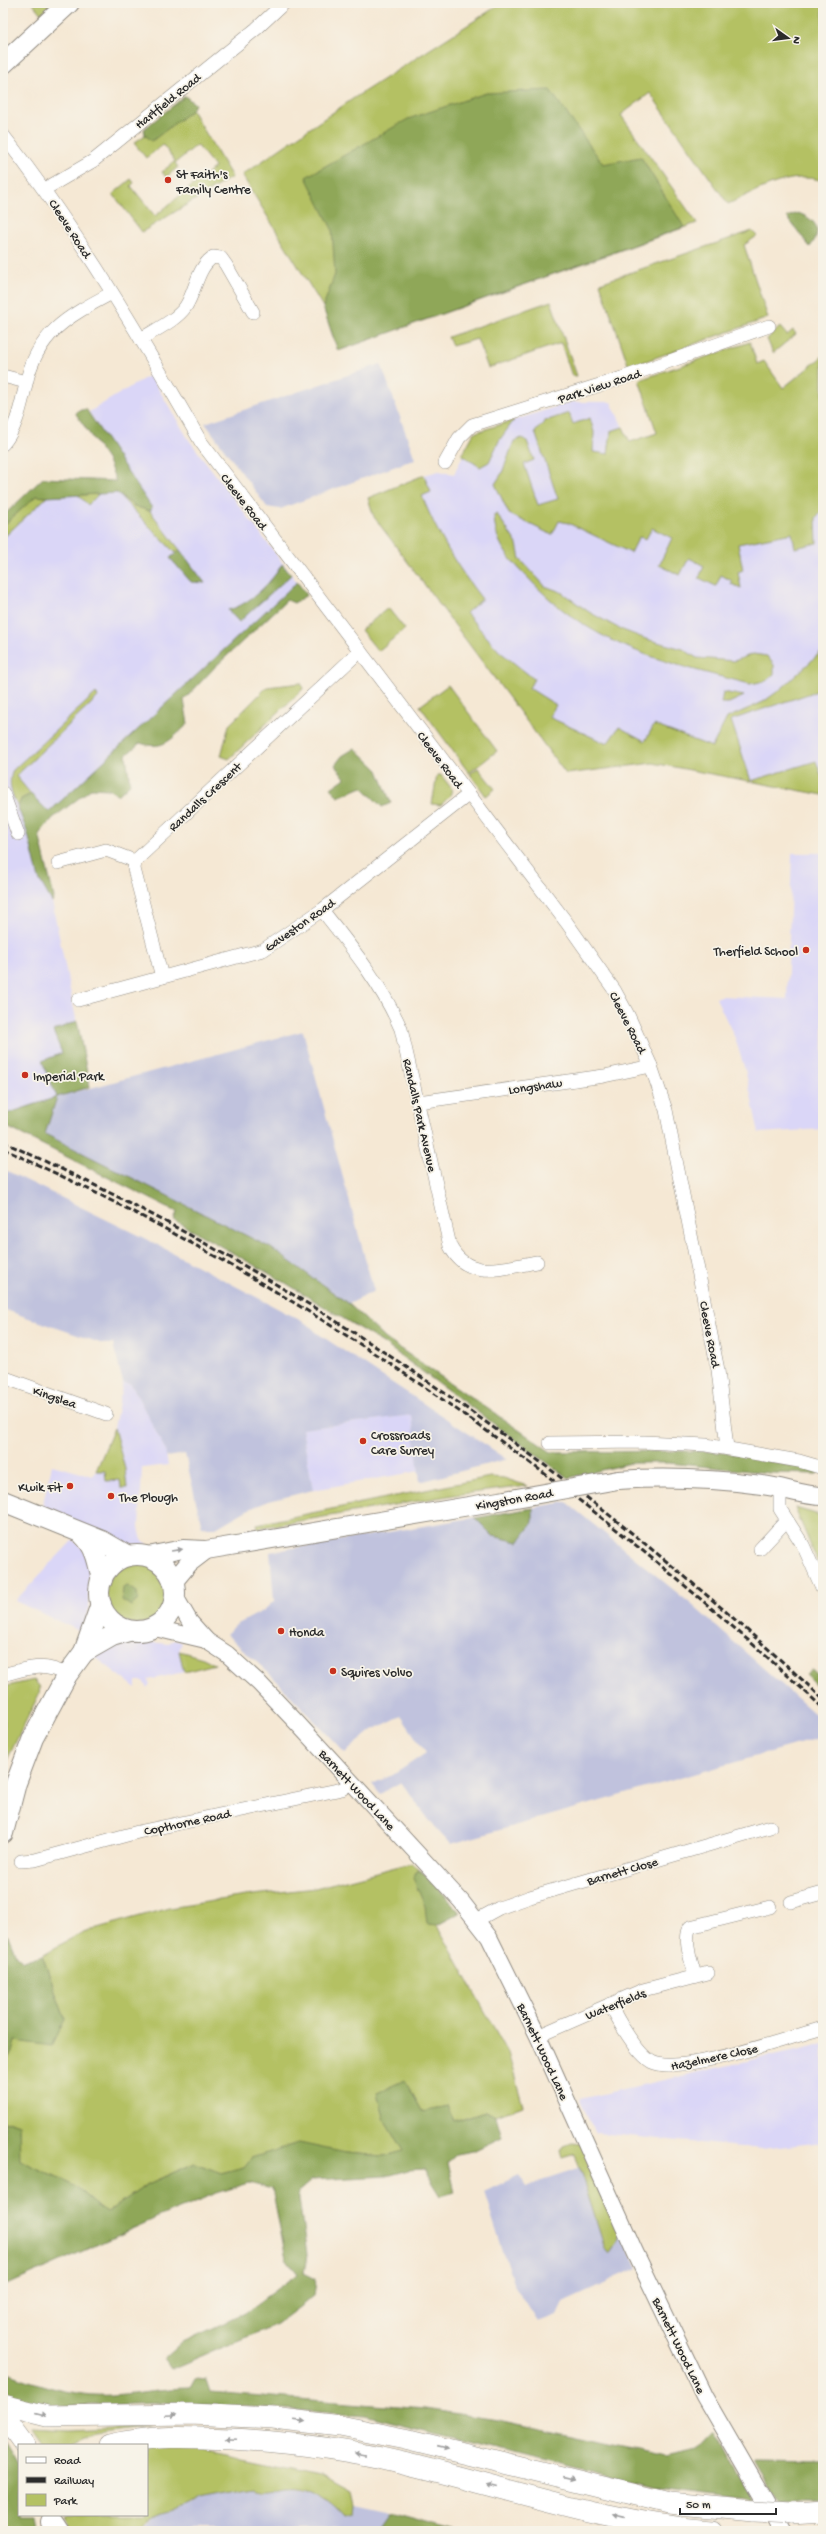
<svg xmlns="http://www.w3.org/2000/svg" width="826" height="2534" font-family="'Gochi Hand',sans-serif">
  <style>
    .built { fill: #dad6f7 }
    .industrial { fill: #c0c2dd }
    .green { fill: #b4c163; stroke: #707647 }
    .forest { fill: #8fa759; stroke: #5d6942 }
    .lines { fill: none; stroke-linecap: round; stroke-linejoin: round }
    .minor-casing { stroke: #908a80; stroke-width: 14 }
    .tertiary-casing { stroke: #908a80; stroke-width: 18 }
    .secondary-casing { stroke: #908a80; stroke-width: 20 }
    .primary-casing { stroke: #908a80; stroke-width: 22 }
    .trunk-casing { stroke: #908a80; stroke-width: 22 }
    .motorway-casing { stroke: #908a80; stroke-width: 24 }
    .minor { stroke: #fff; stroke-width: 13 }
    .tertiary { stroke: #fff; stroke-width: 16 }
    .secondary { stroke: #fff; stroke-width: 18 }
    .primary { stroke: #fff; stroke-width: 20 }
    .trunk { stroke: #fff; stroke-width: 21 }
    .motorway { stroke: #fff; stroke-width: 22 }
    .rail { stroke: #2b2b2b; stroke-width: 3; stroke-dasharray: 6 3; stroke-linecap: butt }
    .secondary-bridge-casing { stroke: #908a80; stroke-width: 20; stroke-linecap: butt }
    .trunk-bridge-casing { stroke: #908a80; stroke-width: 22; stroke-linecap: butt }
    .secondary-bridge { stroke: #fff; stroke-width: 18 }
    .trunk-bridge { stroke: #fff; stroke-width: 21 }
    .oneway { fill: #a0a0a0 }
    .poi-dot { fill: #c8321e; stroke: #f7f3e8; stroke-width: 1.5 }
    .labels { text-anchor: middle; stroke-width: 3.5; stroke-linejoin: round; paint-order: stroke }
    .street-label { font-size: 13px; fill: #2b2b2b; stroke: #f7f3e8 }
    .poi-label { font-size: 13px; fill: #2b2b2b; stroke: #f7f3e8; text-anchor: start }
  </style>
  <rect width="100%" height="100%" fill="#f7f3e8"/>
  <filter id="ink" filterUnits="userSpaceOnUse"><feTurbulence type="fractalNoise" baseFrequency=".025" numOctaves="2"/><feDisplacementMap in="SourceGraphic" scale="8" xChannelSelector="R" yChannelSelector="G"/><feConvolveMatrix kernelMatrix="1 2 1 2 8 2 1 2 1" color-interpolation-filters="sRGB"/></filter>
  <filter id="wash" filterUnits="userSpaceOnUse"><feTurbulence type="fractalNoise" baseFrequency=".012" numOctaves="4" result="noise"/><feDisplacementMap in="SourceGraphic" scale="16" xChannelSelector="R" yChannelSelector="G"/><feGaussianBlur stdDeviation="0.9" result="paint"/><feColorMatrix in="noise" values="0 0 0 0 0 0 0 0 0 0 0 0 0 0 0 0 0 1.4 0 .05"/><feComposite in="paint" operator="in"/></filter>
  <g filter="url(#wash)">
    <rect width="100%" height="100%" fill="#f5e8d4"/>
    <g class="built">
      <path d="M823,356v439l-170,-32 -87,11 -192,-257 -6,-19 56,-23 15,-4 15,3 20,-41 97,-31h40l19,40 152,-54z"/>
      <path d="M150,375l39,65 108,142 -269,252 11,45 13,23 38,185 -84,29 -3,-2v-598l40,-38 73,3 12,-8 -39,-61z"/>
      <path d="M792,853h31v276l-64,4 -13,-60 -11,-35 -19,-40 5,-2 66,3z"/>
      <path d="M123,1382l8,2 34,65 3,16 -26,3 -3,60 3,12 6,5 -23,-1 -83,-36 10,-43 40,11 4,-5 18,-43z"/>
      <path d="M412,1415l7,56 -106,19 -11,-61z"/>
      <path d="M73,1540l10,9 6,13 -1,57 -6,13 -67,-31z"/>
      <path d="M131,1640l36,4 7,-4 8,2 -3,9 5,21 -36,8 2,4 -3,4 -4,-7h-7v7l-42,-32 15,-12z"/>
      <path d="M823,2044v98l-61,7 -165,-16 -2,1 -15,-35z"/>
    </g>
    <g class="industrial">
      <path d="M381,364l34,95 -135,50 -13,-2 -62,-84z"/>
      <path d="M303,1031l71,260 -25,13 -78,-56 -226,-114 12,-37z"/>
      <path d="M3,1169l151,74 155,82 8,8 190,126 -87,23 -8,-67 -110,14 11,61 -44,11 -22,9 -31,18 -14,-1 -17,-73 -19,3 -1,-8 -34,-65 -8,-2 -10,-38h-10l-100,-35z"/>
      <path d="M566,1502l125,102 132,117v16l-372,107 -22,-24 -28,-38 -21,12 -8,-10 21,-9 33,-22 -25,-37 -28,14 -28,23 -72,-76 -47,-43 10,-9 27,-14 11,-10 -4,-49z"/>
      <path d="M591,2165l46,103 -74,34 -6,13 -19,7 -25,-39 -29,-91 35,-17 7,11z"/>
      <path d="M283,2487l27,4 25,15 9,11 7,-2 1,-12 37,8 -14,20h-234l17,-19 33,-7 7,-6 54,-10 7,3z"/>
    </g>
    <g class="green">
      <path d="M32,3h24l-14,12z"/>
      <path d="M502,3h321v178c-33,-11 -66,10 -95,23l-78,-111 -29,22 76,108 -359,128 -15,-44 -81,-132 112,-77z"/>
      <path d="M192,110l40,67 -90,55 -29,-38 18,-15 3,4 -3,3 24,30 60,-49 -18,-22 -22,18 3,4 -12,10 -4,-5 13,-11 -12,-16 -17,13 -12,-15 11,-8 7,5z"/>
      <path d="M752,231l5,5 -13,9 24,73 -139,49 -29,-84z"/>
      <path d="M551,301l26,75h-5l-11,-33 -73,25 -11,-29 -25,7 -4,-9z"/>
      <path d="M780,327l7,8 6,-5 3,4 -23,19 -6,-14z"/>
      <path d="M750,342l7,22 7,-3 19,27 40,-32v153l-7,9 1,25 -22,5 -3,-15 -54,11 5,26 -5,2 3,16 -10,-4 1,-3 -11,-6 -5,11 -17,-8 5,-12 -15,-8 -9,17 -21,-10 13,-27 -20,-10 -6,11 -7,-2 -8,16 -63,-30 -9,-2 -7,14 -43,-21 -14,-30 7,-11 12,-32 8,-3 5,3 7,19 -10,4 14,41 20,-6 -23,-67 10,-11 24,-8 4,11 17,-6 4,14 -1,20 15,2 3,-23 12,-4 7,15 27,-9 -18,-53z"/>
      <path d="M514,420l-15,21 -10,21 -9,5 -18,-12 12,-22z"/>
      <path d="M424,475l7,17 -9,4c15,38 35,71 60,103l-16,14 33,38 35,28 -5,9 27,17 -7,12 58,27 12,-17 26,14 9,-16 58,22 15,-29 36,-16 18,-13 42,-39v39l-92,31 20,61 65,-20 7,19v15l-170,-32 -87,11 -192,-257 -6,-19z"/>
      <path d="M117,493l17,13 16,5 30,39 -5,3z"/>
      <path d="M99,494l-11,11 -10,-10z"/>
      <path d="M36,496l11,1 -44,41v-12z"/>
      <path d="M497,514l20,30 3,15 25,27 16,6 28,20 31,17 26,10 37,10 14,9 37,3 19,-7 14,2 7,9v9l-8,7 -16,3c-87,-22 -157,-37 -221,-105 -20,-21 -34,-34 -35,-64z"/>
      <path d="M388,608l17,21 -27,22 -17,-21z"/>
      <path d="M301,683l2,6 -74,70 -8,-3 8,-31 38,-38z"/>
      <path d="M448,685l49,66 -28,22 -49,-67z"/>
      <path d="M723,692l21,4 -15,7h-8z"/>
      <path d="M96,693l2,4 -82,79 15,18 -10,5 -3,9c-6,-14 -11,-24 -5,-38z"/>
      <path d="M478,768l17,21 -9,7 -16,-22z"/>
      <path d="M437,775h4l11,14 -2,7 -9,9 -9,-1z"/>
      <path d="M114,1428l11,41 2,19h-6l-1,-8 -14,1 -1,-10h-9z"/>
      <path d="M490,1477l14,1 23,8 -73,9 -196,33 -1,-4z"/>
      <path d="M795,1508l28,8v59z"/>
      <circle cx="137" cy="1593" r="31"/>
      <path d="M179,1651l24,7 12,6 -31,8z"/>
      <path d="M34,1680l6,7 -1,7 -35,72 -1,-79z"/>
      <path d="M411,1863l19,15 30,35 -23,12 71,128 15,53 -27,10 -11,-5 -31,10 -7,-15 -25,5 -17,-31 -21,39 20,32 -20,5 -38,-3 -102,14 -23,6 -26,-10 -47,21 -42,29 -32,-27 -55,-26v-36l-9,-3 -7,2v-69l8,1 4,-14 50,-22 -23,-64 41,-23 86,-24 76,-12 70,-8z"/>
      <path d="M572,2143l10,1 36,80 1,15 -10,15 -4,-5 -30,-95 -13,4 -2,-7 3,-5z"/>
      <path d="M150,2426l-55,7 -15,5 -12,7h-25l-12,-17 38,2z"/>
      <path d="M186,2446l133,27 30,17 3,13 -1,12 -7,2c-15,-18 -38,-32 -62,-29 -12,1 -20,6 -30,1l-54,10c-19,17 -43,5 -57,32h-70l-6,-16h82v-67z"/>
    </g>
    <g class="forest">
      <path d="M550,90l53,74 38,-7 43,70 -346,124 -15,-44 12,-33 -3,-45 -26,-52 102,-58 78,-26z"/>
      <path d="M185,96l10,8 -3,6 -40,31 -7,-6 -1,-6z"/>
      <path d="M798,213c19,7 25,17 12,34l-23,-30z"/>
      <path d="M86,409l66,99 -2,3 -16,-5 -17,-13 -70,4 -11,-1 -33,30v-10l40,-38 73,3 -8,-20 -32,-47 1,-3z"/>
      <path d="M180,550l25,33 -14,-1 -21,-24z"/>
      <path d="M282,564l9,11 -52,47 -11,-12c21,-5 44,-28 54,-46z"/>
      <path d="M297,582l10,13 -13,8 -7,-3 -72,67 -31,33 4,24c-17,15 -24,27 -48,19l-14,12 4,29 -12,11 -10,-6 -16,-1 -39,30 -14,16 15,64 -2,4 -13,-23 -11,-45 -10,-26 3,-9 10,-5 18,18z"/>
      <path d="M355,748l23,22 13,33 -9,4 -20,-20 -24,10 -7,-9 14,-10 -10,-13 7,-9z"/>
      <path d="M77,1021l13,66 -33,10 -12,37 226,114 78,56 37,35 165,113 152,-1 32,3 83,17 -1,3 -47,-1 -101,-10h-38l-63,15 -185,-135 -99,-61 -110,-62 3,-8 -174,-87v-10l54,-18 -15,-36 20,-8 -9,-22z"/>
      <path d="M533,1508v14l-15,20 -25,-6 -18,-18z"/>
      <path d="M128,1586l9,6 1,8 -7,6 -9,-6 1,-12z"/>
      <path d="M812,1669l11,11v11l-17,-17z"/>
      <path d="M418,1870l12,8 30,35 -23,12 -10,-1 -2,-18 -12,-28z"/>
      <path d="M3,1935l5,1 9,21 6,4 19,-6 23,64 -13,27 -37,-5 -4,15 -8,-2z"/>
      <path d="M405,2080l17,31 25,-5 7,15 31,-10 11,5 6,21 -29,14 -16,3 -9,8 7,30 -14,4 -17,-27 -16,1 -22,6 -74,4 -14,12 9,63 -3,18 12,6 -2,17 -37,28 -106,45 -7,-10 19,-17 62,-29 53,-39 -12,-16 -14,-69 -23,-6 -32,10 -43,17 -171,77v-164l7,-2 9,3 1,36 54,26 32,27 42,-29 47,-21 26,10 23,-6 7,-9 48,-15 47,10 38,3 19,-5 -19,-32 -6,-27z"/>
      <path d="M3,2369l5,4c33,13 68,24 104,22 27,-2 52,-7 79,-7l5,-9 11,1 4,12 214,17 73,11 166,36 33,-7 16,-17 11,12 29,57 -94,-12 -294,-73 -94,-8 -101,-5 -116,3 -26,-3 -25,-10z"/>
      <path d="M3,2441l16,27v47h15l3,16h-34z"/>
      <path d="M756,2461l67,1v40h-43z"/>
      <path d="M389,2511l74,20h-88z"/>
    </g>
  </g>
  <g filter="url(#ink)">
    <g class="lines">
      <g class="minor-casing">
        <g id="minor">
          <path d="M3,135c75,96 137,201 198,307l366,481 48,68 13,24 23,51 15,44 52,260 9,78"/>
          <path d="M45,189l48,-28 163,-132 28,-26"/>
          <path d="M141,339c14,-9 36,-19 45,-33 10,-16 11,-38 27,-49l8,1 5,7 27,47"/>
          <path d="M3,376l23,6"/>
          <path d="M3,444c14,-16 18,-40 23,-60 11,-52 43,-68 86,-91"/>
          <path d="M445,463l14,-25 13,-13 150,-47 147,-52"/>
          <path d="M3,793l15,41"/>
          <path d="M58,863l48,-13 29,11"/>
          <path d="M322,910c30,38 60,75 79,119l49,217c18,36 55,21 87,16"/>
          <path d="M162,977l-28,-108 1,-8 225,-210"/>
          <path d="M78,1000l185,-50 59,-40 146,-115"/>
          <path d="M418,1102l186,-26 47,-10"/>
          <path d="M3,1377l103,37"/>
          <path d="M550,1443l94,-1 62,3 93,16 24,7"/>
          <path d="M780,1488v21l23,36 20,45"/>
          <path d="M760,1549l26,-28"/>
          <path d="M3,1675c23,-7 42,-13 64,0"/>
          <path d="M21,1861l14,-1 103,-28 204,-43 10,-7"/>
          <path d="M791,1902l32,-9"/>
          <path d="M477,1920l22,-12 31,-11 240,-70"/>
          <path d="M695,1976c-3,-14 -12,-35 -5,-49l80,-20"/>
          <path d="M610,2004c7,15 27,50 42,58 27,14 138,-25 171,-34"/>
          <path d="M538,2036l105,-46 65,-17"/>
        </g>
      </g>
      <g class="tertiary-casing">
        <g id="tertiary">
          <path d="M176,1598l14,24 17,19 20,13 32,29 39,41 163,177 28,36 49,99 97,216 69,144 78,135"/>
          <path d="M155,1628l51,12"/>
        </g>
      </g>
      <g class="secondary-casing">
        <g id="secondary">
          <path d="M618,1480c47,-3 97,-1 144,5 21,2 41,11 61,11"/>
          <path d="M148,1556l35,-7 23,1 299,-50"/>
          <path d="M174,1581l15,-18 17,-13"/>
        </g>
      </g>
      <g class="primary-casing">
        <g id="primary">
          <path d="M3,64l66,-61"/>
          <path d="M3,1501l99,40 26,15"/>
          <path d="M83,1535c13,12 15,27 19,45"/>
          <circle cx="137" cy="1593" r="38"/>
          <path d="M84,1652l28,-16 17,-5"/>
          <path d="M3,1833l13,-50 17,-45 34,-63 17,-23 17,-48"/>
        </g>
      </g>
      <g class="trunk-casing">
        <g id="trunk">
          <path d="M3,2405l44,11 144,-2 82,4 67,8 65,13 264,64 85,8"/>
          <path d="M3,2415l22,30"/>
          <path d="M109,2445c40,-10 82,-8 123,-6 56,3 112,10 167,23 104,24 206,61 313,69"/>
          <path d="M791,2513l32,-2"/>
        </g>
      </g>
      <g class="motorway-casing">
        <path id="motorway" d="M52,2522l6,9"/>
      </g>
      <use href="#minor" class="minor"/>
      <use href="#tertiary" class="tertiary"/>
      <use href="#secondary" class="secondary"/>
      <use href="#primary" class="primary"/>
      <use href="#trunk" class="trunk"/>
      <use href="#motorway" class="motorway"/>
      <g class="rail">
        <path d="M3,1142c300,134 580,333 820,557"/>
        <path d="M3,1149c302,135 578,334 820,559"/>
      </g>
      <g class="secondary-bridge-casing">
        <path id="secondary-bridge" d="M505,1500l113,-20"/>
      </g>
      <g class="trunk-bridge-casing">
        <path id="trunk-bridge" d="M754,2511l37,2"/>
      </g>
      <use href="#secondary-bridge" class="secondary-bridge"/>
      <use href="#trunk-bridge" class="trunk-bridge"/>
    </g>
    <defs><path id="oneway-solid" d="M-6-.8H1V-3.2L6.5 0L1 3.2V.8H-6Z"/></defs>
    <g class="oneway">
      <use href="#oneway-solid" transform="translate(177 1550) rotate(-9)"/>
      <use href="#oneway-solid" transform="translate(41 2414) rotate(14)"/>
      <use href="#oneway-solid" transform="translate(171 2415) rotate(-2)"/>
      <use href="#oneway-solid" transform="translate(300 2421) rotate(7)"/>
      <use href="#oneway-solid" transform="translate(231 2439) rotate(-177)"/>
      <use href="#oneway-solid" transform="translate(443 2448) rotate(13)"/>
      <use href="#oneway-solid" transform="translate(360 2454) rotate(-169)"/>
      <use href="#oneway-solid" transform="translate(569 2478) rotate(13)"/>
      <use href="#oneway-solid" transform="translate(492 2486) rotate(-165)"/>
      <use href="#oneway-solid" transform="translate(618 2516) rotate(-167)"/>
    </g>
  </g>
  <g class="poi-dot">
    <circle cx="168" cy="180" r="4"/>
    <circle cx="806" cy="950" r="4"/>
    <circle cx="25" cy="1075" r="4"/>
    <circle cx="363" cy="1441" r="4"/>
    <circle cx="70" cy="1486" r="4"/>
    <circle cx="111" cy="1496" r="4"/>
    <circle cx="281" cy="1631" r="4"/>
    <circle cx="333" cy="1671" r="4"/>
  </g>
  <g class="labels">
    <g class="street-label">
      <text transform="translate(167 100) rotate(-39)" y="5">Hartfield Road</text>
      <text transform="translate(71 228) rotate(57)" y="5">Cleeve Road</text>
      <text transform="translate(599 385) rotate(-18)" y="5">Park View Road</text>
      <text transform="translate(245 501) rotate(52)" y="5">Cleeve Road</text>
      <text transform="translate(441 759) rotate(53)" y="5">Cleeve Road</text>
      <text transform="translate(204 796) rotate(-43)" y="5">Randalls Crescent</text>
      <text transform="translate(299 924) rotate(-35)" y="5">Gaveston Road</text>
      <text transform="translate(629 1022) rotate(63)" y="5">Cleeve Road</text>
      <text transform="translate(535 1085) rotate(-8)" y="5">Longshaw</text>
      <text transform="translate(421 1115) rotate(77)" y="5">Randalls Park Avenue</text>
      <text transform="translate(711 1334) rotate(79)" y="5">Cleeve Road</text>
      <text transform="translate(55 1396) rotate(19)" y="5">Kingslea</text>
      <text transform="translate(514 1498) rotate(-10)" y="5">Kingston Road</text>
      <text transform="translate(358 1789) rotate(47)" y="5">Barnett Wood Lane</text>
      <text transform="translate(187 1821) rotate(-12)" y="5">Copthorne Road</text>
      <text transform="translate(622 1870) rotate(-16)" y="5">Barnett Close</text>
      <text transform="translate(615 2003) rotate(-22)" y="5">Waterfields</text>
      <text transform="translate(544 2051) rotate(65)" y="5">Barnett Wood Lane</text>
      <text transform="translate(714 2056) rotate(-12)" y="5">Hazelmere Close</text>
      <text transform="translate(680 2345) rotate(64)" y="5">Barnett Wood Lane</text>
    </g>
    <g class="poi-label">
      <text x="176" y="178">St Faith's<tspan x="176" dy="15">Family Centre</tspan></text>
      <text x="798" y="955" text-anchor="end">Therfield School</text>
      <text x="33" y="1080">Imperial Park</text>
      <text x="371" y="1439">Crossroads<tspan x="371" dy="15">Care Surrey</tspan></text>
      <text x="62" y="1491" text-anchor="end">Kwik Fit</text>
      <text x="119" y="1501">The Plough</text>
      <text x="289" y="1636">Honda</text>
      <text x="341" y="1676">Squires Volvo</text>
    </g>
  </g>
  <rect width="826" height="2534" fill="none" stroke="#f7f3e8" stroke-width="16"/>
  <rect x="18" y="2444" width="130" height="72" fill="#f7f3e8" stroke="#a5a39c"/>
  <rect x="26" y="2457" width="20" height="6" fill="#ffffff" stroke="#a5a39c"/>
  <text x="54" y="2464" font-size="12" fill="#2b2b2b">Road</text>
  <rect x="26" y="2477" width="20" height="6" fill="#2b2b2b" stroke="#a5a39c"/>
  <text x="54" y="2484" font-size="12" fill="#2b2b2b">Railway</text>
  <rect x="26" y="2494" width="20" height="12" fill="#b4c163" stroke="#a5a39c"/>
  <text x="54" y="2504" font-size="12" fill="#2b2b2b">Park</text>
  <g transform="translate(788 38) rotate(104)" stroke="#f7f3e8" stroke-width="3" paint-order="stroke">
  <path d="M0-3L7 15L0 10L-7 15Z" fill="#2b2b2b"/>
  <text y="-6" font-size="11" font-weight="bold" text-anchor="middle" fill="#2b2b2b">N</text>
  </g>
  <path d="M680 2508v6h96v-6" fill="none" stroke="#2b2b2b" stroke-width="2"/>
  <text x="686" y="2508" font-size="12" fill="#2b2b2b" stroke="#f7f3e8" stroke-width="3" paint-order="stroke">50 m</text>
</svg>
